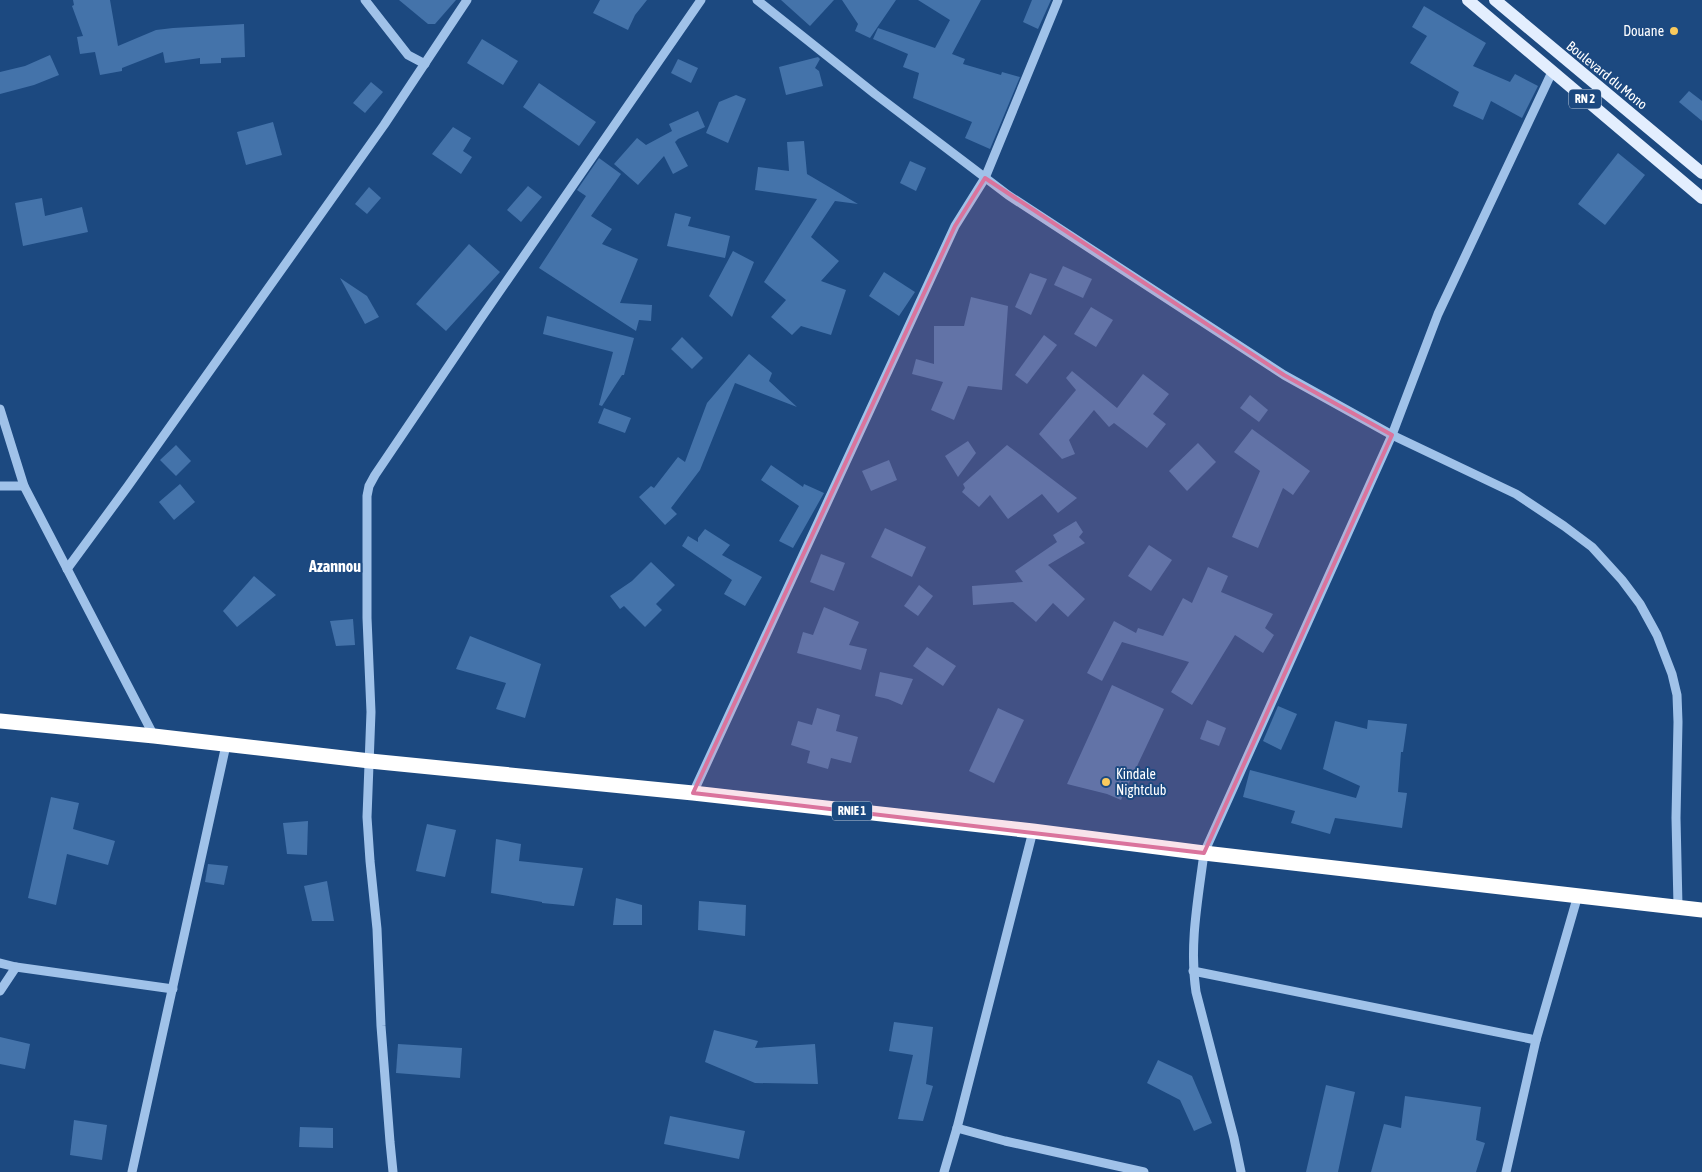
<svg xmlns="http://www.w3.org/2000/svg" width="1702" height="1172" font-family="'Asap Condensed',sans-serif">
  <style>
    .building { fill: #4473aa }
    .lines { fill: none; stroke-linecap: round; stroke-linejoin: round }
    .minor { stroke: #a0c2e9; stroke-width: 9 }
    .major { stroke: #e3eefe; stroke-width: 12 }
    .highway { stroke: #fff; stroke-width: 15 }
    .marked { fill: #da749d; fill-opacity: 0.2; stroke: #da749d; stroke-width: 4; stroke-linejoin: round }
    .poi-dot { fill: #faca5d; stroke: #1c4980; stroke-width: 2 }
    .labels { text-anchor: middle; stroke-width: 4; stroke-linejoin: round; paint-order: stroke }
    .shield { fill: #1c4980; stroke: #bbc8d9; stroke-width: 1 }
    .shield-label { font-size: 12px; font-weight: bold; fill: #fff }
    .poi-label { font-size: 14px; fill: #fff; stroke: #1c4980; text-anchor: end }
    .street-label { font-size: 14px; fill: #fff; stroke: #1c4980 }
    .quarter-label { font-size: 16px; font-weight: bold; fill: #fff; stroke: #1c4980 }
  </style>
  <rect width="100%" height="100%" fill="#1c4980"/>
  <g class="building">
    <path d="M73,0h37l8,46 38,-16 17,-2 71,-4 1,33 -24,1v5l-21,1v-6l-35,5 -2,-11 -41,16v3l-22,4 -5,-23 -15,2 -3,-17 6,-1 -11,-30 2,-1z"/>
    <path d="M399,0h57l-21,24h-7z"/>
    <path d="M600,0h47l-12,15 -7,15 -35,-17z"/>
    <path d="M781,0h53l-24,26z"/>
    <path d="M842,0h54l-26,38 -15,-7 3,-7z"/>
    <path d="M918,0h63l-29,54 13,5 -2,5 38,11 1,-3 18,5 -30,72 -25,-11 7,-16 -59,-24 6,-25 -16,-6 5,-13 -35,-15 5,-11 57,20 15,-28z"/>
    <path d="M1032,0h19l-13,29 -15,-7z"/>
    <path d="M1424,6l62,37 -13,23 37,16 5,-8 23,12 -16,32 -31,-17 -8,19 -30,-14 6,-14 -49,-29 17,-27 -15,-9z"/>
    <path d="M482,39l36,22 -15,24 -36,-22z"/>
    <path d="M50,55l9,20 -25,10 -34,9v-22l25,-6z"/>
    <path d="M818,57l2,2 -5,9 4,3 4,15 -37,9 -7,-28z"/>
    <path d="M678,59l20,9 -7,15 -20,-10z"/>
    <path d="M371,82l12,10 -18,21 -12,-10z"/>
    <path d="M539,83l57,39 -17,24 -56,-39z"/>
    <path d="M1689,91l13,10v20l-23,-19z"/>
    <path d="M736,95l10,4 -18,44 -22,-10 13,-31z"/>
    <path d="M698,111l7,16 -27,12 -3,3 13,24 -15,8 -9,-18 -26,29 -24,-21 23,-26 9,7 26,-14 -3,-7z"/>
    <path d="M273,122l9,33 -36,10 -9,-33z"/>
    <path d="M453,127l18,11 -8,13 9,6 -11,17 -29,-20z"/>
    <path d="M804,141l3,33 51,30 -23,-3 -24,36 28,24 -18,20 25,9 -15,45 -30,-9 -9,9 -21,-18 15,-17 -22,-18 53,-83 -62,-9 3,-23 31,4 -2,-29z"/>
    <path d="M1618,153l27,22 -40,50 -27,-21z"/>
    <path d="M599,158l22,16 -30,42 21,13 -10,15 36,15 -18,44 32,2 -1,16 -12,-1 -3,11 -97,-63 47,-72 -9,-6z"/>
    <path d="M910,161l16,7 -10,23 -16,-8z"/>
    <path d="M528,186l14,11 -21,25 -14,-12z"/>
    <path d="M369,187l12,11 -14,16 -12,-10z"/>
    <path d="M42,198l3,18 37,-9 6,25 -65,14 -8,-43z"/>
    <path d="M675,213l16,4 -3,9 42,10 -5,22 -58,-12z"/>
    <path d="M469,244l31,28 -54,59 -30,-27z"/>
    <path d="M733,251l21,11 -22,55 -23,-21z"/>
    <path d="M1063,266l29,13 -9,19 -29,-13z"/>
    <path d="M884,272l31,20 -16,24 -30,-20z"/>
    <path d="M1030,273l17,6 -16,36 -16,-8z"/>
    <path d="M340,278l27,18 12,21 -14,7z"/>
    <path d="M971,297l37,9 -6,84 -34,-4 -14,34 -23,-10 12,-28 -31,-8 4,-15 18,5v-38h30z"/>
    <path d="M1091,307l22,13 -17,27 -22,-13z"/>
    <path d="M547,316l87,22 -10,37h-2l-20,31 -3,-1 14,-53 -70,-18z"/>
    <path d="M1044,335l13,10 -30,39 -12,-9z"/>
    <path d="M682,337l21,21 -11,11 -21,-20z"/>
    <path d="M749,354l23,19 -3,8 28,26 -62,-24 -35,87 -29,38 6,6 -12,11 -26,-28 12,-11 3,2 24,-31 7,5 22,-59z"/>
    <path d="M1072,371l45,37 26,-34 26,20 -16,20 13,10 -19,24 -33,-25 -5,4 -15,-17 -25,30 6,14 -13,5 -23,-25 37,-44 -10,-12z"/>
    <path d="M1250,395l18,15 -9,12 -19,-14z"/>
    <path d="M604,408l27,10 -6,15 -27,-10z"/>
    <path d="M1252,429l58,42 -17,24 -10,-7 -25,60 -26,-11 28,-66 -26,-19z"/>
    <path d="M968,441l8,12 -18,24 -13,-21z"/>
    <path d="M1198,443l18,19 -29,29 -18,-20z"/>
    <path d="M176,445l15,16 -15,15 -16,-16z"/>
    <path d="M1007,445l70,53 -19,15 -16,-19 -34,25 -18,-24 -11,12 -17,-15 3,-4 -2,-4z"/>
    <path d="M889,460l8,20 -26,11 -9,-20z"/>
    <path d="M771,465l32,22 1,-3 20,9 -31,55 -14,-7 20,-35 -38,-26z"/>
    <path d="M180,484l15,18 -21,18 -15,-18z"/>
    <path d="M1076,521l7,11 -4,5 6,6 -37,22 37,34 -17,18 -15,-14 -17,19 -23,-20 -40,3 -1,-19 51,-4 -8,-11 42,-29 -4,-7z"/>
    <path d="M885,528l41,19 -14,30 -41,-20z"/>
    <path d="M705,529l25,16 -8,10 40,22 -17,29 -21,-12 8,-14 -50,-34 6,-10 10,6v-4z"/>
    <path d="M1149,545l23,15 -21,31 -23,-15z"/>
    <path d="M821,554l24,9 -11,28 -24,-9z"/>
    <path d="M651,562l24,23 -19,19 6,6 -17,17 -21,-21 -4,3 -10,-13 22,-15z"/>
    <path d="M1208,567l20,9 -7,16 52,22 -8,14 9,7 -11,18 -28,-18 -43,70 -21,-13 18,-30 -67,-20 -20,39 -15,-8 27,-52 22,12 2,-5 25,8 20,-38 9,5z"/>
    <path d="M254,576l22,19 -39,32 -14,-16z"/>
    <path d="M919,585l14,11 -15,20 -14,-10z"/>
    <path d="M824,607l35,15 -10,23 18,4 -6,21 -64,-17 6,-21 10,3z"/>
    <path d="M353,619l2,26 -19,1 -6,-25z"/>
    <path d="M470,636l71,28 -16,54 -29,-9 10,-26 -50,-14z"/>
    <path d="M927,647l29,19 -13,20 -30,-20z"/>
    <path d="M880,672l33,7 -11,26 -14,-6 -13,-3z"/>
    <path d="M1112,685l52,24 -43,91 -14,-6 -40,-10z"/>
    <path d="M1278,706l19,8 -16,36 -18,-9z"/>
    <path d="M817,708l23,7 -4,16 22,6 -7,26 -20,-5 -3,11 -21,-6 3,-12 -19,-6 7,-24 14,4z"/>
    <path d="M998,708l26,12 -30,63 -25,-12z"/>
    <path d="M1207,720l19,8 -7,18 -19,-7z"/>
    <path d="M1368,720l39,4 -4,28h-2l-3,40 9,1 -5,35 -67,-10 -5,16 -39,-11 4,-12 -52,-14 7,-27 106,28 4,-12 -37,-17 12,-48 32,8z"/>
    <path d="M51,797l28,6 -6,26 42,12 -7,24 -41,-11 -11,51 -28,-7z"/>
    <path d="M308,821l-1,34 -20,-1 -4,-31z"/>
    <path d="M427,824l29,6 -11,47 -29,-6z"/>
    <path d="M496,839l25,5 -2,17 64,7 -9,38 -32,-3v-1l-51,-9z"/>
    <path d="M208,864l20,2 -4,19 -19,-3z"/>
    <path d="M327,881l7,40h-22l-8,-35z"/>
    <path d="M616,898l26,7v20h-29z"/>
    <path d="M699,901l47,4 -1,31 -47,-6z"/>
    <path d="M894,1022l39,5 -7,57 7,2 -10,35 -25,-2 15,-64 -24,-4z"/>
    <path d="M714,1030l44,11 -3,7 60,-4 3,40 -63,-1 -50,-21z"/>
    <path d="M0,1037l30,7 -5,25 -25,-5z"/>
    <path d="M398,1044l64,4 -2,30 -64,-5z"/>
    <path d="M1158,1060l34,16 20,47 -18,8 -14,-31 -33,-17z"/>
    <path d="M1326,1085l29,7 -17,80h-32z"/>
    <path d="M1405,1096l76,11 -5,33 9,3 -9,29h-105l13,-48 17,4z"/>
    <path d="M670,1116l75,15 -6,28 -75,-15z"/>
    <path d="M74,1120l33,5 -5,35 -32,-5z"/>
    <path d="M300,1127l33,1v20l-34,-1z"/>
  </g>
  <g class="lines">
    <g class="minor">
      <path d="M365,0l43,55 17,9"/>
      <path d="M757,0l118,94 133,101 276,180 108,60 124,59 48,32 28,21 30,33 18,24 17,31 15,39 5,21 1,27 -2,96 2,88"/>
      <path d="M0,409l24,77 130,250"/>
      <path d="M0,486h24"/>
      <path d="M67,569l61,-83 256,-361 83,-125"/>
      <path d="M693,793l262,-567 30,-48 73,-178"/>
      <path d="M0,963l16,4 157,22"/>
      <path d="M1193,971l343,69"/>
      <path d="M0,991l16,-24"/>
      <path d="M957,1128l48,13 139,31"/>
      <path d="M132,1172l94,-427"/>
      <path d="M393,1172l-3,-30 -9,-116 -4,-97 -7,-68 -3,-44 4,-105 -4,-94v-122l2,-10 6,-11 104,-154 222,-321"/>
      <path d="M944,1172l13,-44 76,-297"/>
      <path d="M1241,1172l-7,-34 -38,-146c-7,-47 2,-92 8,-139l188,-418 46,-121 114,-242"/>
      <path d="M1506,1172l30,-132 42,-145"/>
    </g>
    <g class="major">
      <path d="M1468,0l234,198"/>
      <path d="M1495,0l207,173"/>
    </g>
    <path class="highway" d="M0,721l154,15 216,25 323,32 340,38 171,22 498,57"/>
  </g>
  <path class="marked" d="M985,178l299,197 108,60 -188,418 -511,-60 262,-567z"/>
  <g class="poi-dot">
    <circle cx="1674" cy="31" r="5"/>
    <circle cx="1106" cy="782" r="5"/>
  </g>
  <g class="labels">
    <g class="shield">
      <rect x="1569" y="89.5" width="32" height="19" rx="4"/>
      <rect x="832" y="801.5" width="40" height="19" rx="4"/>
    </g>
    <g class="shield-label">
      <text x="1585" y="103">RN 2</text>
      <text x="852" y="815">RNIE 1</text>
    </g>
    <g class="poi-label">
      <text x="1664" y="36">Douane</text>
      <text x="1116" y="779" text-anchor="start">Kindale<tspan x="1116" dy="16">Nightclub</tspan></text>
    </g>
    <g class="street-label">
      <text transform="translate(1607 75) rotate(39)" y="5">Boulevard du Mono</text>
    </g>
    <g class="quarter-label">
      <text x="335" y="572">Azannou</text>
    </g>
  </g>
</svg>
